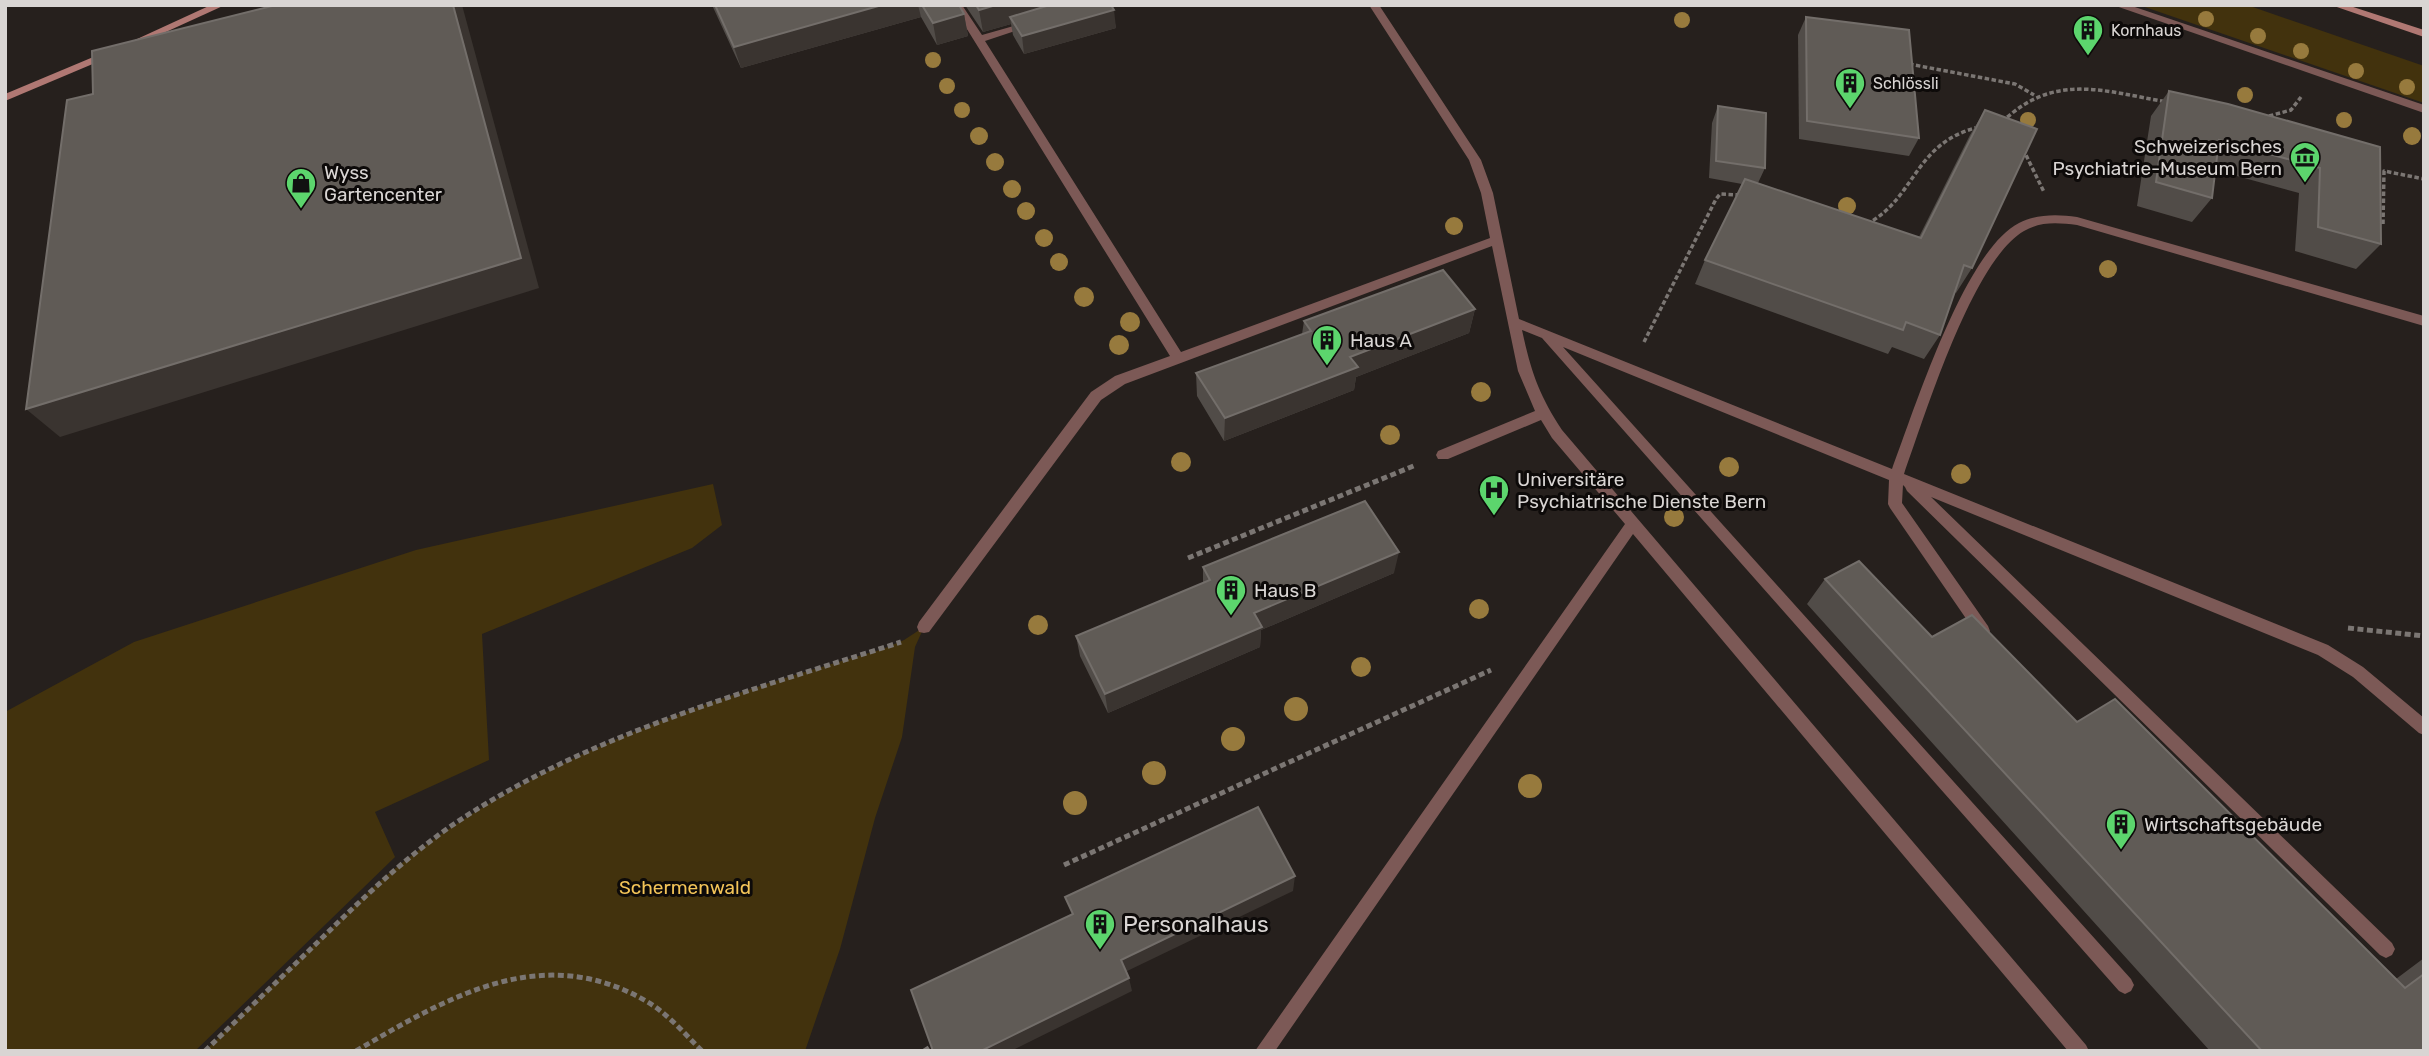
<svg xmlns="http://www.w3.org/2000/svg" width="2429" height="1056" font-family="Rubik,sans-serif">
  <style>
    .green { fill: #42320d }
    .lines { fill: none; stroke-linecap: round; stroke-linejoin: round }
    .path-far1 { stroke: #7b7673; stroke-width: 3.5; stroke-dasharray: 4.5 2.5; stroke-linecap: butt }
    .path { stroke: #7b7673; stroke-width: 5; stroke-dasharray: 6 3.5; stroke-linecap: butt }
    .lane { fill: #7c5956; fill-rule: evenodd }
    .secondary { fill: #b07873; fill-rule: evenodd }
    .tree { fill: #977a3d }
    .wall { fill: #514c48 }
    .shaded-wall { fill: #3a3430 }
    .building { fill: #605b56; stroke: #736e6a; stroke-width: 2 }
    .labels { text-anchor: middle; stroke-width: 6; stroke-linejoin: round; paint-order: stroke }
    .far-poi-label { font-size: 16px; fill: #d9d5d3; stroke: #0d0a09; text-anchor: start }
    .poi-label { font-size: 19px; fill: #d9d5d3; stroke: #0d0a09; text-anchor: start }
    .park-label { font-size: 19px; fill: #f3c458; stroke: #0d0a09 }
    .near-poi-label { font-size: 23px; fill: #d9d5d3; stroke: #0d0a09; text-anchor: start }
  </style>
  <rect width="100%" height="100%" fill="#26201d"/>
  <g class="green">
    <path d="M2139,5h108l177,61v37z"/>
    <path d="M713,484l9,41 -30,23 -210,86 7,126 -114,52 20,45 -200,194h-190v-339l129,-70 282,-92z"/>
    <path d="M924,627l-9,20 -13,90 -27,81 -35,131 -35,102h-600c44,-44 89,-87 134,-130 19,-18 37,-38 58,-54 141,-113 314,-169 486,-218l21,-9z"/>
  </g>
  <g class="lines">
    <g class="path-far1">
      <path d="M1909,64l106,20 19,11"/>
      <path d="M2269,116l22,-6 10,-13"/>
      <path d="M2002,122c52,-50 101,-31 165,-20"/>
      <path d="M2023,149l21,43"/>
      <path d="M1867,224c50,-27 46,-81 112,-97"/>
      <path d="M2383,224l1,-53 40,8"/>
      <path d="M1644,342l72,-143 4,-5 20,1"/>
    </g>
    <g class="path">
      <path d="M1188,558l228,-93"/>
      <path d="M2348,628l76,8"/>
      <path d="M1064,865l427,-195"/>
      <path d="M205,1051c39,-38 79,-76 118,-114 41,-40 81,-78 128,-111 136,-92 296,-134 450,-184"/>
      <path d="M356,1051c92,-54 186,-110 290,-50 21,12 39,33 56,50"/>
      <path d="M924,1051l11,-7"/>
    </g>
    <g class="lane">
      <path d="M952,5h10l20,30 46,-13 5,3 -48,16 196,311 309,-114 -9,-45 -12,-33 -100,-155h10l102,155 12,33 26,126 373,150c22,-58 72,-218 127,-246 18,-9 38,-9 58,-6l347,99v10l-347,-101c-18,-2 -36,-4 -53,6 -52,30 -99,185 -120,243l424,171 35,22 61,51v17l-5,-2 -66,-56 -35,-22 -387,-158 461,446 3,6 -3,6 -6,3 -6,-3 -473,-464 -2,-4 -2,-2 -1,18 86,123 2,5 -2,5 -5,1 -5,-1 -88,-128 -2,-4 1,-24 -326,-133 568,632 3,6 -3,6 -6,3 -6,-3 -577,-653 -20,-8c9,42 17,65 40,100l524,615 3,6h-21l-435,-517 -358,517h-20l370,-527 -73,-86 -11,-18 -93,39h-10l-2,-4 2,-4 97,-40 -17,-40 -26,-125 -367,138 -24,16 -172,232 -5,1 -5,-1 -2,-5 2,-5 172,-230 24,-16 55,-20z"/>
      <path d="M2113,5h16l295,100v8z"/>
    </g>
    <g class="secondary">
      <path d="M211,5h14l-92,42 -4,1 -5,-3z"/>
      <path d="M2331,5h16l77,25v7z"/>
      <path d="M110,50l5,3 -1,2 -109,46v-7z"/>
    </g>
  </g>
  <g class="tree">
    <circle cx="2206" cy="19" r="8"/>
    <circle cx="1682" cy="20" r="8"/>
    <circle cx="2258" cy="36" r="8"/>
    <circle cx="2301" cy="51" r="8"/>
    <circle cx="933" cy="60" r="8"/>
    <circle cx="2356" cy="71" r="8"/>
    <circle cx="947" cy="86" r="8"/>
    <circle cx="2407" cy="87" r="8"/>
    <circle cx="2245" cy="95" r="8"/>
    <circle cx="962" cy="110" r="8"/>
    <circle cx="2028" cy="120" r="8"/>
    <circle cx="2344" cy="120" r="8"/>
    <circle cx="979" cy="136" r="9"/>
    <circle cx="2412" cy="136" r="9"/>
    <circle cx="995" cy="162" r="9"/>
    <circle cx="1012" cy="189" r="9"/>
    <circle cx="1847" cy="206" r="9"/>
    <circle cx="1026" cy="211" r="9"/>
    <circle cx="1454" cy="226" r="9"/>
    <circle cx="1044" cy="238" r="9"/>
    <circle cx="1059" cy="262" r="9"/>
    <circle cx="2108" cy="269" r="9"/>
    <circle cx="1084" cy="297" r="10"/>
    <circle cx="1130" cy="322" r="10"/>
    <circle cx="1119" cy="345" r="10"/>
    <circle cx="1481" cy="392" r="10"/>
    <circle cx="1390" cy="435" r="10"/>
    <circle cx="1181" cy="462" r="10"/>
    <circle cx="1729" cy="467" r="10"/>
    <circle cx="1961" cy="474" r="10"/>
    <circle cx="1674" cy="517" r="10"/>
    <circle cx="1479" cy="609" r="10"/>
    <circle cx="1038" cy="625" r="10"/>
    <circle cx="1361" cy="667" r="10"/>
    <circle cx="1296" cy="709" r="12"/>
    <circle cx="1233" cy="739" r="12"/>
    <circle cx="1154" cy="773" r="12"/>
    <circle cx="1530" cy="786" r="12"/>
    <circle cx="1075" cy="803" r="12"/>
  </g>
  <g class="wall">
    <path d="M712,5h247l5,9 4,22 -31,9 -16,-28 -180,51z"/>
    <path d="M965,5h146l5,23 -92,26 -11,-19 -2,-11 -28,8z"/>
    <path d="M1806,17l113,121 -10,18 -110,-17 -1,-104z"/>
    <path d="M2169,91l211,56 1,97 -25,25 -61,-18 4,-58 -84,-23 -3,28 -20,24 -55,-16 14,-90z"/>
    <path d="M1718,106l47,62 -7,15 161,54 51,-102 15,-25 -13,158 -16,25 -1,-1 -15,43 -16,24 -32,-12 -4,7 -193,-70 10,-24 37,-76 -33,-6 3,-55z"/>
    <path d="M1475,309l-6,24 -113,44 -2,13 -130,51 -27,-45 -1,-23 106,-39 2,-13z"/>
    <path d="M1203,567l191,6 -133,57 -1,17 -152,66 -28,-57 -4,-20 127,-53z"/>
    <path d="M1825,579l107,58 145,85 319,257 28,-21v93h-214l-403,-447z"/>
  </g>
  <g class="shaded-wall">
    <path d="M453,5h9l77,283 -479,149 -34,-28z"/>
    <path d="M882,5h36l3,12 -180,51 -7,-21z"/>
    <path d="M996,5h79l-65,12 1,7 -28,8 -4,-22z"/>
    <path d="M1114,10l2,18 -92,26 -2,-18z"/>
    <path d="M964,14l4,22 -31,9 -4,-22z"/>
    <path d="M1475,309l-6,24 -113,44 -2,13 -130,51 1,-23 125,-61z"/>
    <path d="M1399,552l-5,21 -133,57 -1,17 -152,66 -3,-19 149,-81z"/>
    <path d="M1295,876l-2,15 -170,82 -2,-13z"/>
    <path d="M1129,978l3,13 -121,60h-30z"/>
  </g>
  <g class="building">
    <path d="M276,5h177l68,253 -495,151 41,-309 26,-6 -1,-43z"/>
    <path d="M715,5h167l-148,42z"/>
    <path d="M922,5h37l5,9 -31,9z"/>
    <path d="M976,5h20l-17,5z"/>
    <path d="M1050,5h61l3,5 -92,26 -12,-19z"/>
    <path d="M1806,17l103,13 10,108 -112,-17z"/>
    <path d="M2169,91l59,13 152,43 1,97 -63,-17 2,-59 -101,-28 -7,58 -56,-16z"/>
    <path d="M1718,106l48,7 -1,55 -49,-7z"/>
    <path d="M1985,110l52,19 -65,139 -8,-3 -24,70 -34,-13 -3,8 -198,-70 40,-81 176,59z"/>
    <path d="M1443,270l32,39 -125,48 8,10 -133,51 -29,-45 115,-42 -7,-10z"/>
    <path d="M1365,501l34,51 -145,61 8,14 -157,67 -29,-58 134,-56 -7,-13z"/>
    <path d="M1859,561l73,76 40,-22 105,107 38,-23 290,289 19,-14v77h-162l-437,-472z"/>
    <path d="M1258,807l37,69 -174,84 8,18 -148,73h-48l-22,-61 162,-76 -8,-17z"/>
  </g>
  <defs>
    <g id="building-pin" transform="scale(1.575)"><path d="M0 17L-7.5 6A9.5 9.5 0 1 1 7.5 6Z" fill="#5cd56d" stroke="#0d0a09"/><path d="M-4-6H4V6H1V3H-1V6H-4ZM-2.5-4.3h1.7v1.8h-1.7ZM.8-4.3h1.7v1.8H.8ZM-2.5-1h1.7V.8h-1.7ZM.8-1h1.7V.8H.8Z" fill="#111"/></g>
    <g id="museum-pin" transform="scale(1.575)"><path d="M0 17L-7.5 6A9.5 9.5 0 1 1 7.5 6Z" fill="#5cd56d" stroke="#0d0a09"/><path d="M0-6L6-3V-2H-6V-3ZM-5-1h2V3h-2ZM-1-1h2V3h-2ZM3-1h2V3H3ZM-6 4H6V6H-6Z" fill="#111"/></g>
    <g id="shop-pin" transform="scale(1.575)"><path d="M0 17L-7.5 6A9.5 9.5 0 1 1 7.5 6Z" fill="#5cd56d" stroke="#0d0a09"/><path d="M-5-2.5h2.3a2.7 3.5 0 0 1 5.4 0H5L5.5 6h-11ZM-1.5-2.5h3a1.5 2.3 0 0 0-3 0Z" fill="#111"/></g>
    <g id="hospital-pin" transform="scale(1.575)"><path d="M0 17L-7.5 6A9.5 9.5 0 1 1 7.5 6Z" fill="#5cd56d" stroke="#0d0a09"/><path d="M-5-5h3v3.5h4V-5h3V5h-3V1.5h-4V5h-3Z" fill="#111"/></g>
  </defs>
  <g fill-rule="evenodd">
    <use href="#building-pin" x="2088" y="30"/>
    <use href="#building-pin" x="1850" y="83"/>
    <use href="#museum-pin" x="2305" y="157"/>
    <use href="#shop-pin" x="301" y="183"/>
    <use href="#building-pin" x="1327" y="340"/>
    <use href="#hospital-pin" x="1494" y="490"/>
    <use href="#building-pin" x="1231" y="590"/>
    <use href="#building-pin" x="2121" y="824"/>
    <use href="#building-pin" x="1100" y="924"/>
  </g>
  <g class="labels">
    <g class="far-poi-label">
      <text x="2111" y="36">Kornhaus</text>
      <text x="1873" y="89">Schlössli</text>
    </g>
    <g class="poi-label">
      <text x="2282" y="153" text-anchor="end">Schweizerisches<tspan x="2282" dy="22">Psychiatrie-Museum Bern</tspan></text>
      <text x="324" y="179">Wyss<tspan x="324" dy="22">Gartencenter</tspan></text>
      <text x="1350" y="347">Haus A</text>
      <text x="1517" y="486">Universitäre<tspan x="1517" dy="22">Psychiatrische Dienste Bern</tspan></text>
      <text x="1254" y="597">Haus B</text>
      <text x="2144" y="831">Wirtschaftsgebäude</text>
    </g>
    <g class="park-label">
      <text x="685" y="894">Schermenwald</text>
    </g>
    <g class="near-poi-label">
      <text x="1123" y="932">Personalhaus</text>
    </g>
  </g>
  <rect width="2429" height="1056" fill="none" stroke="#d9d5d3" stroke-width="14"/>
</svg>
